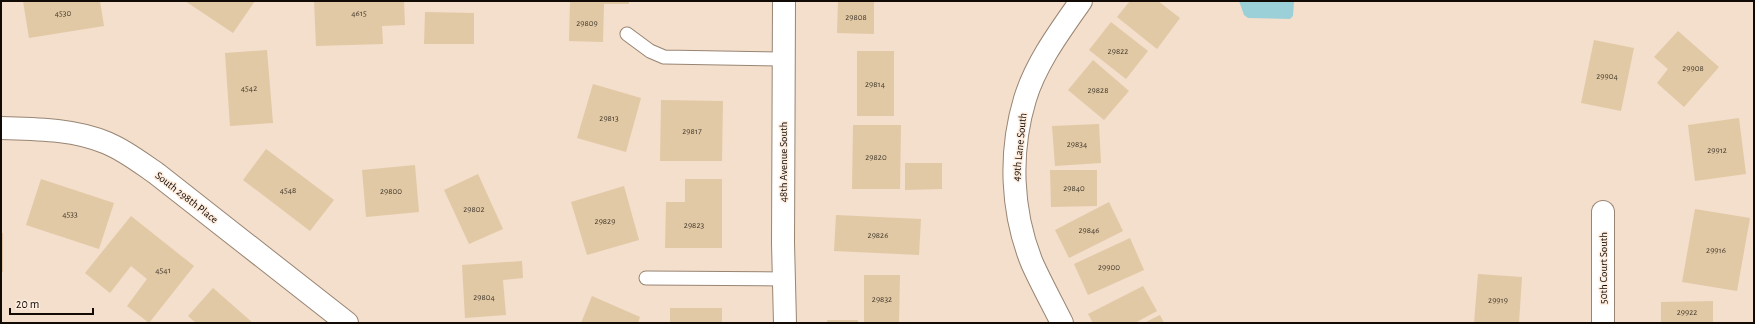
<svg xmlns="http://www.w3.org/2000/svg" width="1755" height="324" font-family="'Alegreya Sans',sans-serif">
  <style>
    .water { fill: #9bd0d8 }
    .building { fill: #e1c9a5 }
    .lines { fill: none; stroke-linecap: round; stroke-linejoin: round }
    .service-casing { stroke: #988573; stroke-width: 15 }
    .minor-casing { stroke: #988573; stroke-width: 24 }
    .service { stroke: #fff; stroke-width: 13 }
    .minor { stroke: #fff; stroke-width: 22 }
    .labels { text-anchor: middle; stroke-width: 3; stroke-linejoin: round; paint-order: stroke }
    .number-label { font-size: 9px; fill: #453a2d }
    .street-label { font-size: 11px; fill: #110a05; stroke: #feecdd }
  </style>
  <rect width="100%" height="100%" fill="#f4decc"/>
  <path class="water" d="M1239,1h55l-1,15 -3,3 -42,-1 -4,-3z"/>
  <g class="building">
    <path d="M23,1h77l4,25 -75,12z"/>
    <path d="M185,1h70l-22,32z"/>
    <path d="M314,1h90l1,24 -23,1 1,18 -67,2z"/>
    <path d="M570,1h59v3h-25l-1,38 -34,-1z"/>
    <path d="M838,1h36v33l-37,-1z"/>
    <path d="M1130,1h28l22,17 -23,31 -40,-32z"/>
    <path d="M425,12l49,1v31h-50z"/>
    <path d="M1111,22l37,29 -22,28 -37,-29z"/>
    <path d="M1678,31l41,36 -35,40 -27,-24 11,-14 -14,-12z"/>
    <path d="M1594,40l40,8 -13,63 -40,-8z"/>
    <path d="M267,50l6,73 -43,3 -5,-73z"/>
    <rect x="857" y="51" width="37" height="65"/>
    <path d="M1093,60l36,31 -25,29 -36,-30z"/>
    <path d="M593,84l48,14 -15,54 -49,-14z"/>
    <path d="M661,100l62,1 -1,60h-62z"/>
    <path d="M1739,118l7,56 -51,7 -7,-56z"/>
    <path d="M1099,124l2,39 -46,3 -3,-40z"/>
    <path d="M853,125h48l-1,64h-48z"/>
    <path d="M266,149l68,51 -24,31 -67,-51z"/>
    <path d="M905,163h37v26l-37,1z"/>
    <path d="M415,165l4,47 -53,5 -4,-47z"/>
    <path d="M1050,170h47v36l-46,1z"/>
    <path d="M478,174l25,55 -34,15 -25,-54z"/>
    <path d="M41,179l73,24 -15,46 -73,-24z"/>
    <path d="M685,179h37v69h-57l1,-46h19z"/>
    <path d="M624,186l15,54 -52,15 -16,-53z"/>
    <path d="M1109,202l14,29 -54,27 -14,-28z"/>
    <path d="M1695,209l55,9 -13,73 -55,-9z"/>
    <path d="M836,215l85,4 -2,36 -85,-4z"/>
    <path d="M131,216l63,50 -45,57 -22,-17 20,-27 -16,-13 -21,27 -25,-20z"/>
    <rect x="1" y="233" width="2" height="39"/>
    <path d="M1130,238l14,32 -56,25 -14,-31z"/>
    <path d="M522,261l1,17 -20,2 3,35 -41,3 -3,-53z"/>
    <path d="M1478,274l44,3 -3,46h-45z"/>
    <path d="M864,275h36l-1,48h-35z"/>
    <path d="M1143,286l14,25 -22,12h-42l-5,-9z"/>
    <path d="M213,288l40,35h-57l-8,-7z"/>
    <path d="M592,296l48,21 -2,6h-57z"/>
    <path d="M1713,301v22h-52v-21z"/>
    <rect x="670" y="308" width="52" height="15"/>
    <path d="M1160,315l4,8h-20z"/>
    <rect x="827" y="320" width="31" height="3"/>
  </g>
  <g class="lines">
    <g class="service-casing">
      <g id="service">
        <path d="M627,34l23,17 14,6 120,2"/>
        <path d="M646,278l138,1"/>
      </g>
    </g>
    <g class="minor-casing">
      <g id="minor">
        <path d="M784,1l-1,242 2,80"/>
        <path d="M1,128c35,1 74,1 106,15 19,8 34,20 50,31l190,149"/>
        <path d="M1062,323c-10,-20 -21,-40 -30,-60 -21,-52 -23,-111 -7,-164 11,-36 35,-68 56,-98"/>
        <path d="M1603,323v-111"/>
      </g>
    </g>
    <use href="#service" class="service"/>
    <use href="#minor" class="minor"/>
  </g>
  <g class="labels">
    <g class="number-label">
      <text x="63" y="16">4530</text>
      <text x="359" y="16">4615</text>
      <text x="856" y="20">29808</text>
      <text x="587" y="26">29809</text>
      <text x="1118" y="54">29822</text>
      <text x="1693" y="71">29908</text>
      <text x="1607" y="79">29904</text>
      <text x="875" y="87">29814</text>
      <text x="249" y="91">4542</text>
      <text x="1098" y="93">29828</text>
      <text x="609" y="121">29813</text>
      <text x="692" y="134">29817</text>
      <text x="1077" y="147">29834</text>
      <text x="1717" y="153">29912</text>
      <text x="876" y="160">29820</text>
      <text x="1074" y="191">29840</text>
      <text x="288" y="193">4548</text>
      <text x="391" y="194">29800</text>
      <text x="474" y="212">29802</text>
      <text x="70" y="217">4533</text>
      <text x="605" y="224">29829</text>
      <text x="694" y="228">29823</text>
      <text x="1089" y="233">29846</text>
      <text x="878" y="238">29826</text>
      <text x="1716" y="253">29916</text>
      <text x="1109" y="270">29900</text>
      <text x="163" y="273">4541</text>
      <text x="484" y="300">29804</text>
      <text x="882" y="302">29832</text>
      <text x="1498" y="303">29919</text>
      <text x="1687" y="315">29922</text>
    </g>
    <g class="street-label">
      <text transform="translate(1019 147) rotate(-84)" y="4">49th Lane South</text>
      <text transform="translate(783 162) rotate(-90)" y="4">48th Avenue South</text>
      <text transform="translate(187 197) rotate(38)" y="4">South 298th Place</text>
      <text transform="translate(1603 268) rotate(-90)" y="4">50th Court South</text>
    </g>
  </g>
  <rect width="1755" height="324" fill="none" stroke="#110a05" stroke-width="4"/>
  <path d="M10 308v6h83v-6" fill="none" stroke="#110a05" stroke-width="2"/>
  <text x="16" y="308" font-size="12" fill="#110a05" stroke="#feecdd" stroke-width="3" paint-order="stroke">20 m</text>
</svg>
